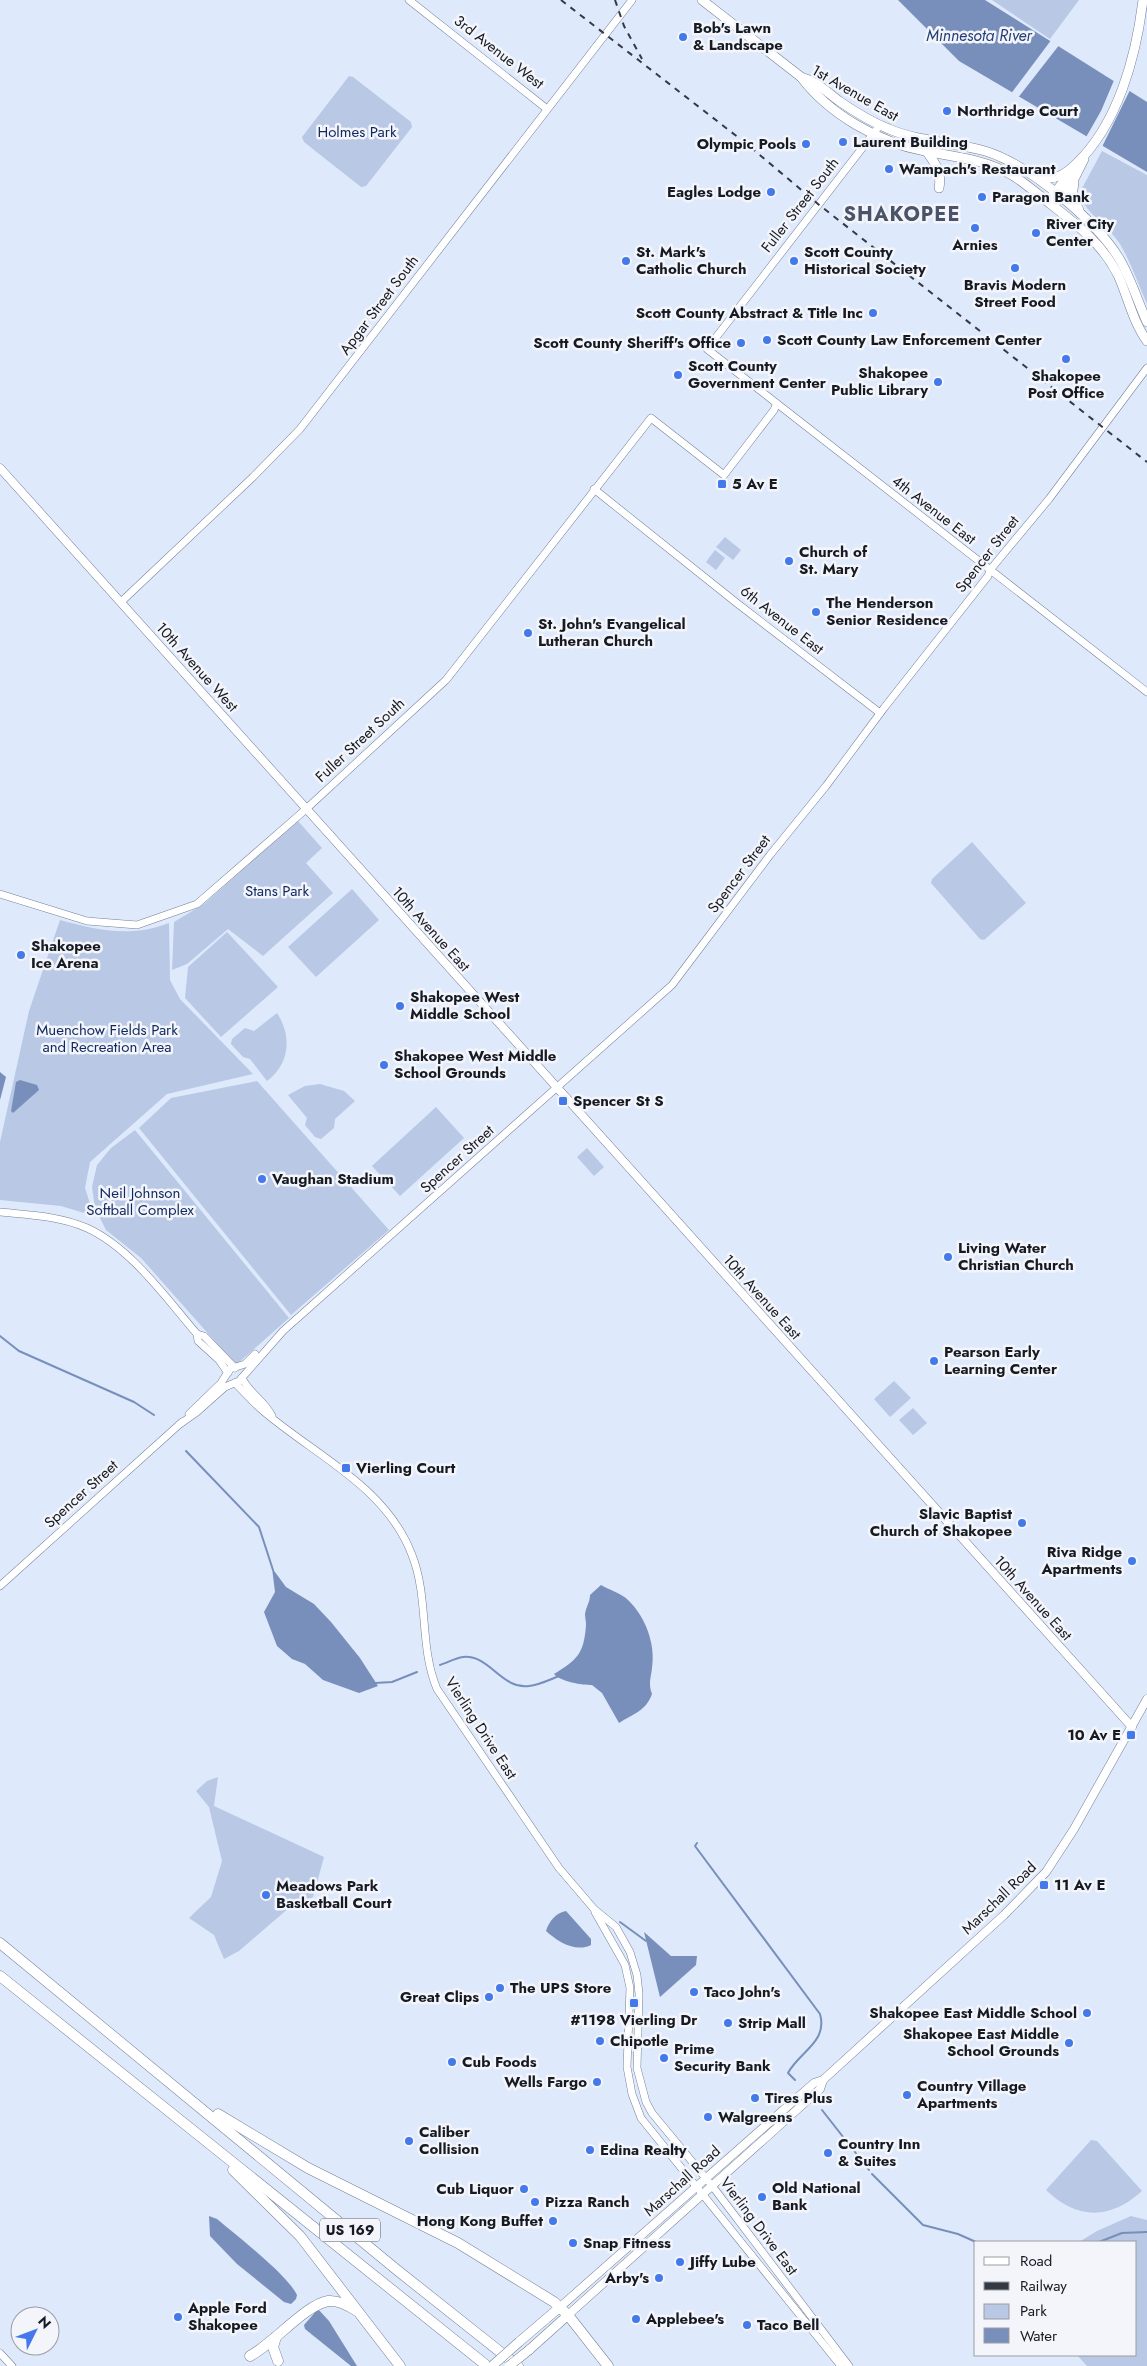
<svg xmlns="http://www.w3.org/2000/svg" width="1147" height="2366" font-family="Jost,sans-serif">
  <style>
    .green { fill: #b8c8e5 }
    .water { fill: #788fbb }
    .pier { fill: #dee9fc }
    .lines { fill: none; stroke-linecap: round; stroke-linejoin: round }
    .stream { stroke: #788fbb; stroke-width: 2 }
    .tertiary-casing { stroke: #758096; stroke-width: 8 }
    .secondary-casing { stroke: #758096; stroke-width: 9 }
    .primary-casing { stroke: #758096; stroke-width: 10 }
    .trunk-casing { stroke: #758096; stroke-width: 10 }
    .motorway-casing { stroke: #758096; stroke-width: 11 }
    .tertiary { stroke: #fff; stroke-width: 7 }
    .secondary { stroke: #fff; stroke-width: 8 }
    .primary { stroke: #fff; stroke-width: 9 }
    .trunk { stroke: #fff; stroke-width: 9 }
    .motorway { stroke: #fff; stroke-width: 10 }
    .rail { stroke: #343a44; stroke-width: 2; stroke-dasharray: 6 6; stroke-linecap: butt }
    .trunk-bridge-casing { stroke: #758096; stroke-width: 10; stroke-linecap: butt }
    .trunk-bridge { stroke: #fff; stroke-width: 9 }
    .poi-dot { fill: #4379ea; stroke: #f3f5fa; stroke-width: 2 }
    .labels { text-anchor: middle; stroke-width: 5; stroke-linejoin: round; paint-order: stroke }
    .shield { fill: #f3f5fa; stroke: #585c64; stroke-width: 1 }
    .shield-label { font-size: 14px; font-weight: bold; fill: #161a23 }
    .poi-label { font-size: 15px; font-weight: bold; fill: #161a23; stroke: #f3f5fa; text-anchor: start }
    .street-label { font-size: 15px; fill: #161a23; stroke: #f3f5fa }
    .park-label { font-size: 15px; fill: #0f285e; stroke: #f3f5fa }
    .water-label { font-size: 16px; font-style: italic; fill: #244078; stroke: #f3f5fa }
    .district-label { font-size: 20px; font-weight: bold; letter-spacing: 1px; fill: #495469; stroke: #f3f5fa }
  </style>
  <rect width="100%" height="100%" fill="#dee9fc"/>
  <g class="green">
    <path d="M992,0h87l-29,39z"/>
    <path d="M349,76l4,1 58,45 1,5 -46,59 -5,1 -57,-45 -2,-5z"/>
    <path d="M1102,151l45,24v129c-9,-20 -16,-42 -27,-60 -12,-19 -33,-29 -41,-50z"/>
    <path d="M725,537l16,13 -8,10 -17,-13z"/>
    <path d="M715,550l10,8 -9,12 -10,-8z"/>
    <path d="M298,821l24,27 -16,15 27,30 -70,63 -35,-27 -41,35 -15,6 2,-48 30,-18z"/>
    <path d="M972,842l54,61 -42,37 -4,-1 -49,-56 1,-4z"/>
    <path d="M352,889l27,31 -63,57 -28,-30z"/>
    <path d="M60,920c37,10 71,18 109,3l1,57 10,19 73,75 -86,20 -77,68 -5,26 9,28 -33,-10 -61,-6v-58l29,-131z"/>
    <path d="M227,932l51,55 -57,50 -36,-39 3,-31z"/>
    <path d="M277,1013c15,23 13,51 -10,68l-17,-22 -7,-2 -12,-13 1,-5 13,-11 9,3z"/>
    <path d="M257,1081l132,149 -98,85 -152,-187 32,-30z"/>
    <path d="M320,1084l24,7 11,10 -20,18 -1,9 -13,11 -6,-2 -10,-12 2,-7 -19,-23 17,-9z"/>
    <path d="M436,1107l28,31 -64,58 -28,-30z"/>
    <path d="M135,1130l154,188 -53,47 -95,-107 -35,-28 -11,-22 -3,-21 5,-22 14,-17z"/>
    <path d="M587,1148l17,19 -10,9 -17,-19z"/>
    <path d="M894,1381l17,17 -21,19 -16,-18z"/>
    <path d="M913,1408l14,15 -14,12 -14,-15z"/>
    <path d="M218,1777l-4,29 110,51 -11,40 -23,10 -51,44 -15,8 -10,-24 -25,-17 22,-21 11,-36 -13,-54 -13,-16 11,-10z"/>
    <path d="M1091,2140l6,1 45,50c-32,29 -65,29 -96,-1z"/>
    <path d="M1131,2216l16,4v146h-60l-10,-11h59v-113h-57l18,-11z"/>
  </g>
  <g class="water">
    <path d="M898,0h87l162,102v70l-188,-111z"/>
    <path d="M0,1072l6,5 -6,23z"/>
    <path d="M20,1080l17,5 2,5 -26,23 -2,-2 5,-29z"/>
    <path d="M272,1568l14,19 28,17 17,18 29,36 18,28 -19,7 -36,-13 -18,-16 -13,-5 -15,-13 -13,-34 11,-20z"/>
    <path d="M601,1585c8,5 20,8 27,15 17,16 28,44 24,68 -1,10 -4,15 0,26 -6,17 -19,20 -33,29l-17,-30 -10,-8c-10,0 -31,-3 -38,-11 23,-14 30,-20 32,-49 0,-4 -1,-8 -1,-11 1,-7 5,-12 5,-19z"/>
    <path d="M566,1911l25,28v6c-16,8 -34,-4 -45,-14 3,-10 10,-18 20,-20z"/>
    <path d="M644,1932l27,24h26l-1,9 -36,32z"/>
    <path d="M209,2216l8,3c20,17 70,55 80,76l-1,4 -5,5 -7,-2 -47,-38 -27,-28z"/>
    <path d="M318,2309l11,12 28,45h-6l-46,-37 -1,-4z"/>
  </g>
  <g class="pier">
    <path d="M1052,39l8,5 -43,55 -7,-4z"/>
    <path d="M1115,78l16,10 -30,61 -16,-10 16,-28z"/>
  </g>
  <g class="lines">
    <g class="stream">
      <path d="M0,1336l19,15 115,51 20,13"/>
      <path d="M186,1451l73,76 14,43"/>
      <path d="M440,1665c7,-2 15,-7 23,-8 26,-3 39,33 66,29 10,-1 20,-6 30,-10"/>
      <path d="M375,1683l17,-1 25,-10"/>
      <path d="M697,1843l-2,3 125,168c8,28 -21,38 -32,59l7,7"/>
      <path d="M620,1922l26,19"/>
      <path d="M822,2110l47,60"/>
      <path d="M872,2174l51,51 35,9 18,8"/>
      <path d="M1099,2242l23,-9 25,-1"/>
    </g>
    <g class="tertiary-casing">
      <g id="tertiary">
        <path d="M409,0l138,109"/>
        <path d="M880,125l-173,224 440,343"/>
        <path d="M594,489l144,115 142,109"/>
        <path d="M121,602l132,-125 47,-48 332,-429"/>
        <path d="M0,894l87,27 50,4 60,-21 108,-94 141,-130 205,-262 73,57 50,-65 2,-5"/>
        <path d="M0,1212c30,3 59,4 87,16 44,20 79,70 110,106l7,2 31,32"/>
        <path d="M197,1334l1,7 21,19 9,13"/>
        <path d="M242,1378c7,15 23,23 30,38"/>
        <path d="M235,1383c9,9 17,18 27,27 52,45 124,76 150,145 17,43 7,91 25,134l122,179 35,41 22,18 14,25 7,23 2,19 -2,74 9,34 6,11 61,74 136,179"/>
        <path d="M189,1414l32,-31 9,-14 15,-5 10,-10"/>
        <path d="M180,1424l17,-12 28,-25 14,-6 44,-50 389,-346 98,-130 56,-69 58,-78 104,-132 2,-6 59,-71 98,-131"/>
        <path d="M0,1586l182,-164"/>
        <path d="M595,1912l30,53 5,23 -3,79 5,27 9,24 200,248"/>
        <path d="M0,2353l12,13"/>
      </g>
    </g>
    <g class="secondary-casing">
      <g id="secondary">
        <path d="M0,468l1132,1259"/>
        <path d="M560,2307l254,-224 9,-3"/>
        <path d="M568,2315l252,-226 3,-9 181,-165 42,-43 28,-43 73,-130"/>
      </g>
    </g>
    <g class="primary-casing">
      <g id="primary">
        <path d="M702,0l99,77c28,37 78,66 124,74 30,6 59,8 87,24 13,8 24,18 36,27 27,21 55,42 70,73 10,22 15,47 29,66"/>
        <path d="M801,77c15,4 26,15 38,24 16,11 32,21 50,28 31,13 64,13 96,22 43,13 112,70 135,109 11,19 18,42 27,62"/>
        <path d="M927,152c9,12 15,21 12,36"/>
        <path d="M1035,174c16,9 29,2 41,-10 42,-40 60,-107 67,-164"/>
        <path d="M1074,182l-2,15 7,13"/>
        <path d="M1051,198l19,-25"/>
        <path d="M1056,202l19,-25 9,-18"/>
      </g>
    </g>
    <g class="trunk-casing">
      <g id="trunk">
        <path d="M519,2342l41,-35"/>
        <path d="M529,2350l39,-35"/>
      </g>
    </g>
    <g class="motorway-casing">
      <g id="motorway">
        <path d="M0,1943l397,327 121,96"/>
        <path d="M0,1976l487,390"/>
        <path d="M218,2114l90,54 150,75 96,59 14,13 40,51"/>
        <path d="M233,2170l67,66 100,130"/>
        <path d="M276,2337l-3,10 5,14"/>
        <path d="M250,2356c23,-12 55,-51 78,-55 10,-1 20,4 29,10"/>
      </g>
    </g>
    <use href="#tertiary" class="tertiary"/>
    <use href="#secondary" class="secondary"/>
    <use href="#primary" class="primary"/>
    <use href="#trunk" class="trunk"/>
    <use href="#motorway" class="motorway"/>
    <g class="rail">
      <path d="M561,0l187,145 70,59 329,258"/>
      <path d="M615,0l9,26 18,33"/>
    </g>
    <g class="trunk-bridge-casing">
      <g id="trunk-bridge">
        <path d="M492,2366l27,-24"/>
        <path d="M509,2366l20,-16"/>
      </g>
    </g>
    <use href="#trunk-bridge" class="trunk-bridge"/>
  </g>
  <g class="poi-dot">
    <circle cx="683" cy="37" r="5"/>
    <circle cx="947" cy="111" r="5"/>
    <circle cx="843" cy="142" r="5"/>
    <circle cx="806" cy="144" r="5"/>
    <circle cx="889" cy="169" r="5"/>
    <circle cx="771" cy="192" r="5"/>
    <circle cx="982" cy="197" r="5"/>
    <circle cx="975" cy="228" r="5"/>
    <circle cx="1036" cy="233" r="5"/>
    <circle cx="626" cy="261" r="5"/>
    <circle cx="794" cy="261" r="5"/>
    <circle cx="1015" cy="268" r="5"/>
    <circle cx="873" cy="313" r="5"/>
    <circle cx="767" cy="340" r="5"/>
    <circle cx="741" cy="343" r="5"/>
    <circle cx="1066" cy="359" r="5"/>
    <circle cx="678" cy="375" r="5"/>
    <circle cx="938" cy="382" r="5"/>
    <rect x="717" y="479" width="10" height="10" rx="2.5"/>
    <circle cx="789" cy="561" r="5"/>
    <circle cx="816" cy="612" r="5"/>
    <circle cx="528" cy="633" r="5"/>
    <circle cx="21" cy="955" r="5"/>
    <circle cx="400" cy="1006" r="5"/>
    <circle cx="384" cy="1065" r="5"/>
    <rect x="558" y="1096" width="10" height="10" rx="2.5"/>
    <circle cx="262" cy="1179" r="5"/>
    <circle cx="948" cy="1257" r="5"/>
    <circle cx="934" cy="1361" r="5"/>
    <rect x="341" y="1463" width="10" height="10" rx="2.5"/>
    <circle cx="1022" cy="1523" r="5"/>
    <circle cx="1132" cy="1561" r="5"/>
    <rect x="1126" y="1730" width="10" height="10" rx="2.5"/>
    <rect x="1039" y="1880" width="10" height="10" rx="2.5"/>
    <circle cx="266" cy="1895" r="5"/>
    <circle cx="500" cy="1988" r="5"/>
    <circle cx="694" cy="1992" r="5"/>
    <circle cx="489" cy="1997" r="5"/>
    <rect x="629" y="1998" width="10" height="10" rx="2.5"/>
    <circle cx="1087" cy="2013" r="5"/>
    <circle cx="728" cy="2023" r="5"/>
    <circle cx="600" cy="2041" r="5"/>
    <circle cx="1069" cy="2043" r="5"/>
    <circle cx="664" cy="2058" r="5"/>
    <circle cx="452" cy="2062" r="5"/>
    <circle cx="597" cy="2082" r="5"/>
    <circle cx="907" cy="2095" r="5"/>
    <circle cx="755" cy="2098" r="5"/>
    <circle cx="708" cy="2117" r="5"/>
    <circle cx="409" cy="2141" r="5"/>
    <circle cx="590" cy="2150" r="5"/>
    <circle cx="828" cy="2153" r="5"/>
    <circle cx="524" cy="2189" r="5"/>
    <circle cx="762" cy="2197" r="5"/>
    <circle cx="535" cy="2202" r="5"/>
    <circle cx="553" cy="2221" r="5"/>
    <circle cx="573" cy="2243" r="5"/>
    <circle cx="680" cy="2262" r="5"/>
    <circle cx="659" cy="2278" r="5"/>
    <circle cx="178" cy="2317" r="5"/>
    <circle cx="636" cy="2319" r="5"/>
    <circle cx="747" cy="2325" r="5"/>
  </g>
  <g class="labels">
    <rect class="shield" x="320" y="2218.5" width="60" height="23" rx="4"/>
    <g class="shield-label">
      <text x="350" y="2235">US 169</text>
    </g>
    <g class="poi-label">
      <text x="693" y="33">Bob's Lawn<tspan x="693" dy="17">&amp; Landscape</tspan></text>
      <text x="957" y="116">Northridge Court</text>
      <text x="853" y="147">Laurent Building</text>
      <text x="796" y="149" text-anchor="end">Olympic Pools</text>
      <text x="899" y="174">Wampach's Restaurant</text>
      <text x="761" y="197" text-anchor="end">Eagles Lodge</text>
      <text x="992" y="202">Paragon Bank</text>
      <text x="1046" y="229">River City<tspan x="1046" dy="17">Center</tspan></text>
      <text x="975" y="250" text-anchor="middle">Arnies</text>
      <text x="636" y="257">St. Mark's<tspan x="636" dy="17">Catholic Church</tspan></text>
      <text x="804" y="257">Scott County<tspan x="804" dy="17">Historical Society</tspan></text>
      <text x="1015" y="290" text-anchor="middle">Bravis Modern<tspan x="1015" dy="17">Street Food</tspan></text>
      <text x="863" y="318" text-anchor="end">Scott County Abstract &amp; Title Inc</text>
      <text x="777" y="345">Scott County Law Enforcement Center</text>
      <text x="731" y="348" text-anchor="end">Scott County Sheriff's Office</text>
      <text x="688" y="371">Scott County<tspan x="688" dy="17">Government Center</tspan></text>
      <text x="928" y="378" text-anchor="end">Shakopee<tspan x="928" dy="17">Public Library</tspan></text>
      <text x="1066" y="381" text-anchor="middle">Shakopee<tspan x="1066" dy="17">Post Office</tspan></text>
      <text x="732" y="489">5 Av E</text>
      <text x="799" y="557">Church of<tspan x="799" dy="17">St. Mary</tspan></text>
      <text x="826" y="608">The Henderson<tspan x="826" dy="17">Senior Residence</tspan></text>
      <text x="538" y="629">St. John's Evangelical<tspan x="538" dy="17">Lutheran Church</tspan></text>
      <text x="31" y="951">Shakopee<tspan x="31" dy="17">Ice Arena</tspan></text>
      <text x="410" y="1002">Shakopee West<tspan x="410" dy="17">Middle School</tspan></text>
      <text x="394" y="1061">Shakopee West Middle<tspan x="394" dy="17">School Grounds</tspan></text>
      <text x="573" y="1106">Spencer St S</text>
      <text x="272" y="1184">Vaughan Stadium</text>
      <text x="958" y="1253">Living Water<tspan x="958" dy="17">Christian Church</tspan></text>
      <text x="944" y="1357">Pearson Early<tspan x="944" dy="17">Learning Center</tspan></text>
      <text x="356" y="1473">Vierling Court</text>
      <text x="1012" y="1519" text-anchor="end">Slavic Baptist<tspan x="1012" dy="17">Church of Shakopee</tspan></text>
      <text x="1122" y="1557" text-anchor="end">Riva Ridge<tspan x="1122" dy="17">Apartments</tspan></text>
      <text x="1121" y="1740" text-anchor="end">10 Av E</text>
      <text x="1054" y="1890">11 Av E</text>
      <text x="276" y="1891">Meadows Park<tspan x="276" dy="17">Basketball Court</tspan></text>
      <text x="510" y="1993">The UPS Store</text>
      <text x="704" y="1997">Taco John's</text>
      <text x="479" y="2002" text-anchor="end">Great Clips</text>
      <text x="1077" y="2018" text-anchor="end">Shakopee East Middle School</text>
      <text x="634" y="2025" text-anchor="middle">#1198 Vierling Dr</text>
      <text x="738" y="2028">Strip Mall</text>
      <text x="1059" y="2039" text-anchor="end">Shakopee East Middle<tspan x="1059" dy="17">School Grounds</tspan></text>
      <text x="610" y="2046">Chipotle</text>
      <text x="674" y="2054">Prime<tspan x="674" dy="17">Security Bank</tspan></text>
      <text x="462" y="2067">Cub Foods</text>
      <text x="587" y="2087" text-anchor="end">Wells Fargo</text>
      <text x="917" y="2091">Country Village<tspan x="917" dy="17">Apartments</tspan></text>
      <text x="765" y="2103">Tires Plus</text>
      <text x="718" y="2122">Walgreens</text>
      <text x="419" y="2137">Caliber<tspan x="419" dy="17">Collision</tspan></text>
      <text x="838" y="2149">Country Inn<tspan x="838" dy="17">&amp; Suites</tspan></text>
      <text x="600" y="2155">Edina Realty</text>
      <text x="772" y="2193">Old National<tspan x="772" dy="17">Bank</tspan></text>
      <text x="514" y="2194" text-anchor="end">Cub Liquor</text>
      <text x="545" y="2207">Pizza Ranch</text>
      <text x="543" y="2226" text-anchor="end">Hong Kong Buffet</text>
      <text x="583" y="2248">Snap Fitness</text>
      <text x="690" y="2267">Jiffy Lube</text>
      <text x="649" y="2283" text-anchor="end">Arby's</text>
      <text x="188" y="2313">Apple Ford<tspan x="188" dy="17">Shakopee</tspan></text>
      <text x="646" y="2324">Applebee's</text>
      <text x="757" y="2330">Taco Bell</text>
    </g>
    <g class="street-label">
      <text transform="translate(499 52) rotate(38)" y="5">3rd Avenue West</text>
      <text transform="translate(855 93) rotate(30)" y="5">1st Avenue East</text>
      <text transform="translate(800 205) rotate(-52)" y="5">Fuller Street South</text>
      <text transform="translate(379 305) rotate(-53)" y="5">Apgar Street South</text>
      <text transform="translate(934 510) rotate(38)" y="5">4th Avenue East</text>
      <text transform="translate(987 554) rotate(-52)" y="5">Spencer Street</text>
      <text transform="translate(782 620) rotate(38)" y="5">6th Avenue East</text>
      <text transform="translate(197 667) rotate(48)" y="5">10th Avenue West</text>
      <text transform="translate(360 740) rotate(-43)" y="5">Fuller Street South</text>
      <text transform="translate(739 874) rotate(-53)" y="5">Spencer Street</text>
      <text transform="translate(431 929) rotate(48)" y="5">10th Avenue East</text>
      <text transform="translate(457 1159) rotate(-42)" y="5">Spencer Street</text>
      <text transform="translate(762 1297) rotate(48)" y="5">10th Avenue East</text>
      <text transform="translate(81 1494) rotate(-42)" y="5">Spencer Street</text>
      <text transform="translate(1033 1598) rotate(48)" y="5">10th Avenue East</text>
      <text transform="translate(481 1728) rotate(57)" y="5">Vierling Drive East</text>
      <text transform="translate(999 1898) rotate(-44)" y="5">Marschall Road</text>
      <text transform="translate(682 2181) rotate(-42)" y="5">Marschall Road</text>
      <text transform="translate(759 2226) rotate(53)" y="5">Vierling Drive East</text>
    </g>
    <g class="park-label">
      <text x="357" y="137">Holmes Park</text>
      <text x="277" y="896">Stans Park</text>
      <text x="107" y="1035">Muenchow Fields Park<tspan x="107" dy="17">and Recreation Area</tspan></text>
      <text x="140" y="1198">Neil Johnson<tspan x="140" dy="17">Softball Complex</tspan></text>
    </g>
    <g class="water-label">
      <text x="979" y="41">Minnesota River</text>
    </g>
    <g class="district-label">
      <text x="902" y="221">SHAKOPEE</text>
    </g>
  </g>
  <rect x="974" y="2241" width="162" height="115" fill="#f3f5fa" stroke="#9b9da4"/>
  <rect x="984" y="2257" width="25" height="8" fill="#ffffff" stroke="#9b9da4"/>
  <text x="1020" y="2266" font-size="15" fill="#161a23">Road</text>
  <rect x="984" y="2282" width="25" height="8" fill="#343a44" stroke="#9b9da4"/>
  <text x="1020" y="2291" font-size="15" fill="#161a23">Railway</text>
  <rect x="984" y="2304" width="25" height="15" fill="#b8c8e5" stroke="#9b9da4"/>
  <text x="1020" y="2316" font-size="15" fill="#161a23">Park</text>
  <rect x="984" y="2328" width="25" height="15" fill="#788fbb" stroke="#9b9da4"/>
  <text x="1020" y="2341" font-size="15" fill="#161a23">Water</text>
  <g transform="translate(35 2331) rotate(48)"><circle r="24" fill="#f3f5fa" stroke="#9b9da4"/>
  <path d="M0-4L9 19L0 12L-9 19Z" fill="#4379ea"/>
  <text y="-8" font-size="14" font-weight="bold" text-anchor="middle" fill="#161a23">N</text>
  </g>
</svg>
